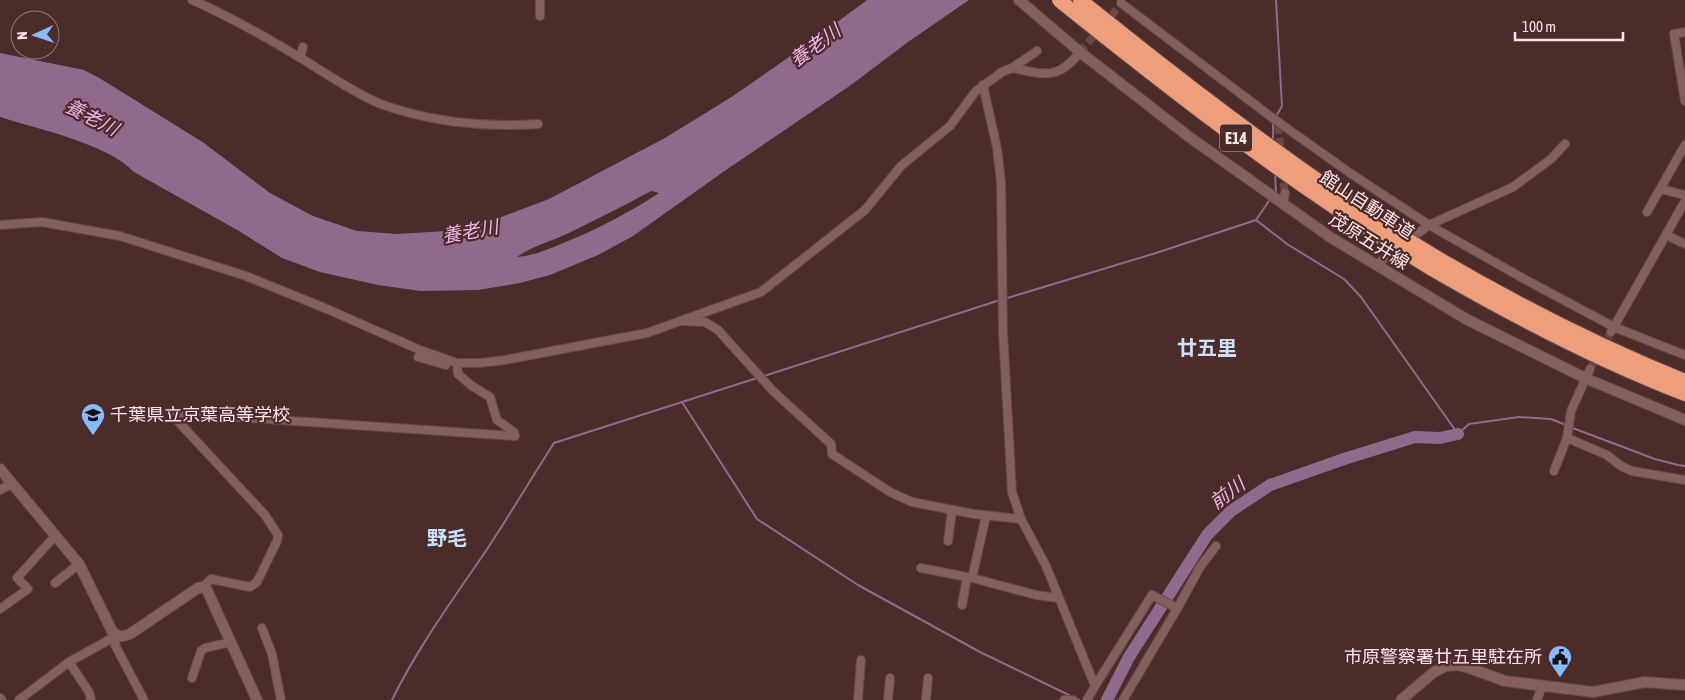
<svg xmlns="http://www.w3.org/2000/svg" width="1685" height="700" font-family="'Asap Condensed','Noto Sans JP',sans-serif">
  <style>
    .water { fill: #906a8c; fill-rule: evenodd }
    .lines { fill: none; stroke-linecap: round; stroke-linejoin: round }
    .stream { stroke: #906a8c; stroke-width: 2 }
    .river { stroke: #906a8c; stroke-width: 12 }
    .street-tunnel { stroke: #674747; stroke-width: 8; stroke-dasharray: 8 4; stroke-linecap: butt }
    .street-casing { stroke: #654a4b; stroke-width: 10 }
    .secondary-casing { stroke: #654a4b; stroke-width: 12 }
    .highway-casing { stroke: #654a4b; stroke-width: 16 }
    .street { stroke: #845f5e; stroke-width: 8 }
    .secondary { stroke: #845f5e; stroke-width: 10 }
    .highway { stroke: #ef9e7b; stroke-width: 14 }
    .highway-bridge-casing { stroke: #654a4b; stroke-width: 16; stroke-linecap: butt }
    .highway-bridge { stroke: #ef9e7b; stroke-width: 14 }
    .labels { text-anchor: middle; stroke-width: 4.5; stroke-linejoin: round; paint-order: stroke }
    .shield { fill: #4c2b2b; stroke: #c8afae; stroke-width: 1 }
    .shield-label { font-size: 16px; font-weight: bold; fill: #fde7e6 }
    .street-label { font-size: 18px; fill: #fde7e6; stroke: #4c2b2b }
    .poi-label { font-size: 18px; fill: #fde7e6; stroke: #4c2b2b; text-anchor: start }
    .water-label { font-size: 19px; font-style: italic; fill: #f0b4ea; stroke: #4c2b2b }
    .quarter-label { font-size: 20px; font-weight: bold; fill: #cde0f9; stroke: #4c2b2b }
  </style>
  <rect width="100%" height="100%" fill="#4c2b2b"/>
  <path class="water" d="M867,0h102l-61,42 -57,43 -125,85 -93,66 -35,19 -48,20 -30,8 -42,7 -57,1 -43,-6 -58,-13 -38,-14 -43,-27 -105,-59c-26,-28 -96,-43 -134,-55v-64l84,17 17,9 103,64 66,50 43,23 44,15 40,3 50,-3 41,-9 61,-23 116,-61 68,-42 76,-53zM651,191l8,2c-29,19 -59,35 -91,48 -17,7 -34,15 -51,16 15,-11 35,-16 52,-24 27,-14 55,-27 82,-42z"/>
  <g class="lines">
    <g class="stream">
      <path d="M1275,118l7,-12 -6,-106"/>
      <path d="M1273,143v-20"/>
      <path d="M1275,172l1,21"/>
      <path d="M1256,220l31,24 57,35 17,18 97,137 11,-10 50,-7 32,2 15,6"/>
      <path d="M1004,299l152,-46 100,-33 15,-22"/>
      <path d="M764,376l236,-76"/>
      <path d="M682,402l75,117 101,66 122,67 99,48"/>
      <path d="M1570,427l85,32 23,6 7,1"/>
      <path d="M392,700c24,-49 56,-94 87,-139 26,-38 50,-79 75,-118l203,-65"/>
    </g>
    <path class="river" d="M1107,700l22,-43 78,-122 24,-24 39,-26 74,-26 71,-22 25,1 18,-4"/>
    <g class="street-tunnel">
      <path d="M1080,52l38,-44"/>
      <path d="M1278,126l3,28"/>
      <path d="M1282,171l3,22"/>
      <path d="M1590,369l21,-37"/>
    </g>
    <g class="street-casing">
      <g id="street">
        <path d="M192,0c37,16 72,36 107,57 25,15 49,32 75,44 10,5 22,8 32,11 44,12 87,15 132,12"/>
        <path d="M540,0v16"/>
        <path d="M1121,3l153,116 76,54 79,52 97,55 88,47 71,28"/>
        <path d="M1685,32l-11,2 11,67"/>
        <path d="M300,58l3,-11"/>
        <path d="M1012,68c31,6 46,13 68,-16"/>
        <path d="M983,85l14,63 4,34 2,150 9,160 9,27 25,47 49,120 -8,14"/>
        <path d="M1660,189l25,6"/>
        <path d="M1283,205l2,-12"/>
        <path d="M1647,212l38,-67"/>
        <path d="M0,225l42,-3 78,14 126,40 81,33 93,41 37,13h23l25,-3 142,-27 114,-41 104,-82 36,-44 49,-40 25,-34 27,-20 10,-4 25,-17"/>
        <path d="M1666,235l19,9"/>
        <path d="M1376,265l53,-40 84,-38 38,-28 14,-15"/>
        <path d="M683,321l22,1 13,8 55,61 58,53 1,10 58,38 22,10 62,12 47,5"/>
        <path d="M1611,332l74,-131"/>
        <path d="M418,357l28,8"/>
        <path d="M457,363l1,11 14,12 18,11 7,23 17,12 1,4"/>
        <path d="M1567,438l40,17 14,11 11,5 53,9"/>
        <path d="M1554,471l13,-33 4,-27 19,-42"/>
        <path d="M0,490l11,-6"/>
        <path d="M948,541l4,-31"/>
        <path d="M921,568l51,10 64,17 22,3"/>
        <path d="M972,578l14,-62"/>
        <path d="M55,583l24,-19"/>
        <path d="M203,587l8,-8 39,8 7,-5 20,-41 1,-6 -13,-20 -92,-99 4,-3 338,23"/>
        <path d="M962,605l5,-28"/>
        <path d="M0,609l28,-20 -11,-11 38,-42"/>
        <path d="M262,628l10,26 9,46"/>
        <path d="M116,636l-1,9 29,55"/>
        <path d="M69,662l20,30 2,8"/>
        <path d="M192,678l9,-27 4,-3 26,-6"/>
        <path d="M1095,686l57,-91 23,12"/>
        <path d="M0,698l2,2"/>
        <path d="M19,700l50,-38 47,-26"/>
        <path d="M858,700l3,-40"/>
        <path d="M888,700l2,-22"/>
        <path d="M926,700l2,-22"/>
        <path d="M1064,700h9"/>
        <path d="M1123,700l54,-91 23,-42 16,-21"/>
        <path d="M1537,700l5,-13"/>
      </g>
    </g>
    <g class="secondary-casing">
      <g id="secondary">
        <path d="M1019,0l61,52 108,84 142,101 136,82 119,59 100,42"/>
        <path d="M0,469l79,95 33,67c6,6 10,6 18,3l68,-46 5,-1 4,3 50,110"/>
        <path d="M1401,700l33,-28 12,-6 12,-1 14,4 33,12 88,11 52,-10 40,3"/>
      </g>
    </g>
    <g class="highway-casing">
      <g id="highway">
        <path d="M1114,27c86,69 174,135 266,196"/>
        <path d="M1104,36c87,69 176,137 270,197"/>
        <path d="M1439,259c79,46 161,88 246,122"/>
        <path d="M1432,269c81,47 165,91 253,125"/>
      </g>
    </g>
    <use href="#street" class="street"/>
    <use href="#secondary" class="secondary"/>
    <use href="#highway" class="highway"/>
    <g class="highway-bridge-casing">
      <g id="highway-bridge">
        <path d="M1059,0l45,36"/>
        <path d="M1080,0l34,27"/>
        <path d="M1380,223l59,36"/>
        <path d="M1374,233l58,36"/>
      </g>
    </g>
    <use href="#highway-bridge" class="highway-bridge"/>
  </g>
  <defs>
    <g id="school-pin" transform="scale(1.25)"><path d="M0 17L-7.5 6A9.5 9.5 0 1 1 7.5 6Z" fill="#89bafc" stroke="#4c2b2b"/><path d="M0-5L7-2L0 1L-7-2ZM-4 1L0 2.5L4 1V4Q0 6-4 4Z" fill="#111"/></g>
    <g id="civic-pin" transform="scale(1.25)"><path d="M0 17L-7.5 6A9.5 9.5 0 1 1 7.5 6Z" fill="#89bafc" stroke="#4c2b2b"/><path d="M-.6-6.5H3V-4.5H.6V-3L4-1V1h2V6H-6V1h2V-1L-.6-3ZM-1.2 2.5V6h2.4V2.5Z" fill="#111"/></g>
  </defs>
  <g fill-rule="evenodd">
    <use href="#school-pin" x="93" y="415"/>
    <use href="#civic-pin" x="1560" y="657"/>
  </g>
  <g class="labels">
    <rect class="shield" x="1220" y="124.5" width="32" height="27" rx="4"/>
    <g class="shield-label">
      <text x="1236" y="144">E14</text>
    </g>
    <g class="street-label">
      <text transform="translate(1367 205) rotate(33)" y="6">館山自動車道</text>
      <text transform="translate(1369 241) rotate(32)" y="6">茂原五井線</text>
    </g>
    <g class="poi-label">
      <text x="110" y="421">千葉県立京葉高等学校</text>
      <text x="1542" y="663" text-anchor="end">市原警察署廿五里駐在所</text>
    </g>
    <g class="water-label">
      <text transform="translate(815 45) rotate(-36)" y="7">養老川</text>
      <text transform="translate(92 117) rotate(27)" y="7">養老川</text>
      <text transform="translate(470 231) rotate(-10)" y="7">養老川</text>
      <text transform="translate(1227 493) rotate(-37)" y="7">前川</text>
    </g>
    <g class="quarter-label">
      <text x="1207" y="355">廿五里</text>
      <text x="447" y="545">野毛</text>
    </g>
  </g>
  <g transform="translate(35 35) rotate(267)"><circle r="24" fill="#4c2b2b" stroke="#937676"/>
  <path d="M0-4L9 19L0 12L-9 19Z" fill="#89bafc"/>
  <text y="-8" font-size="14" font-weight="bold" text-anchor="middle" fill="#fde7e6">N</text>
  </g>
  <path d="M1515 32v8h108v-8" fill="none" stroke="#fde7e6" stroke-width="2.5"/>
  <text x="1522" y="32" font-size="15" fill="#fde7e6" stroke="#4c2b2b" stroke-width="4" paint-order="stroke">100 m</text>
</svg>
